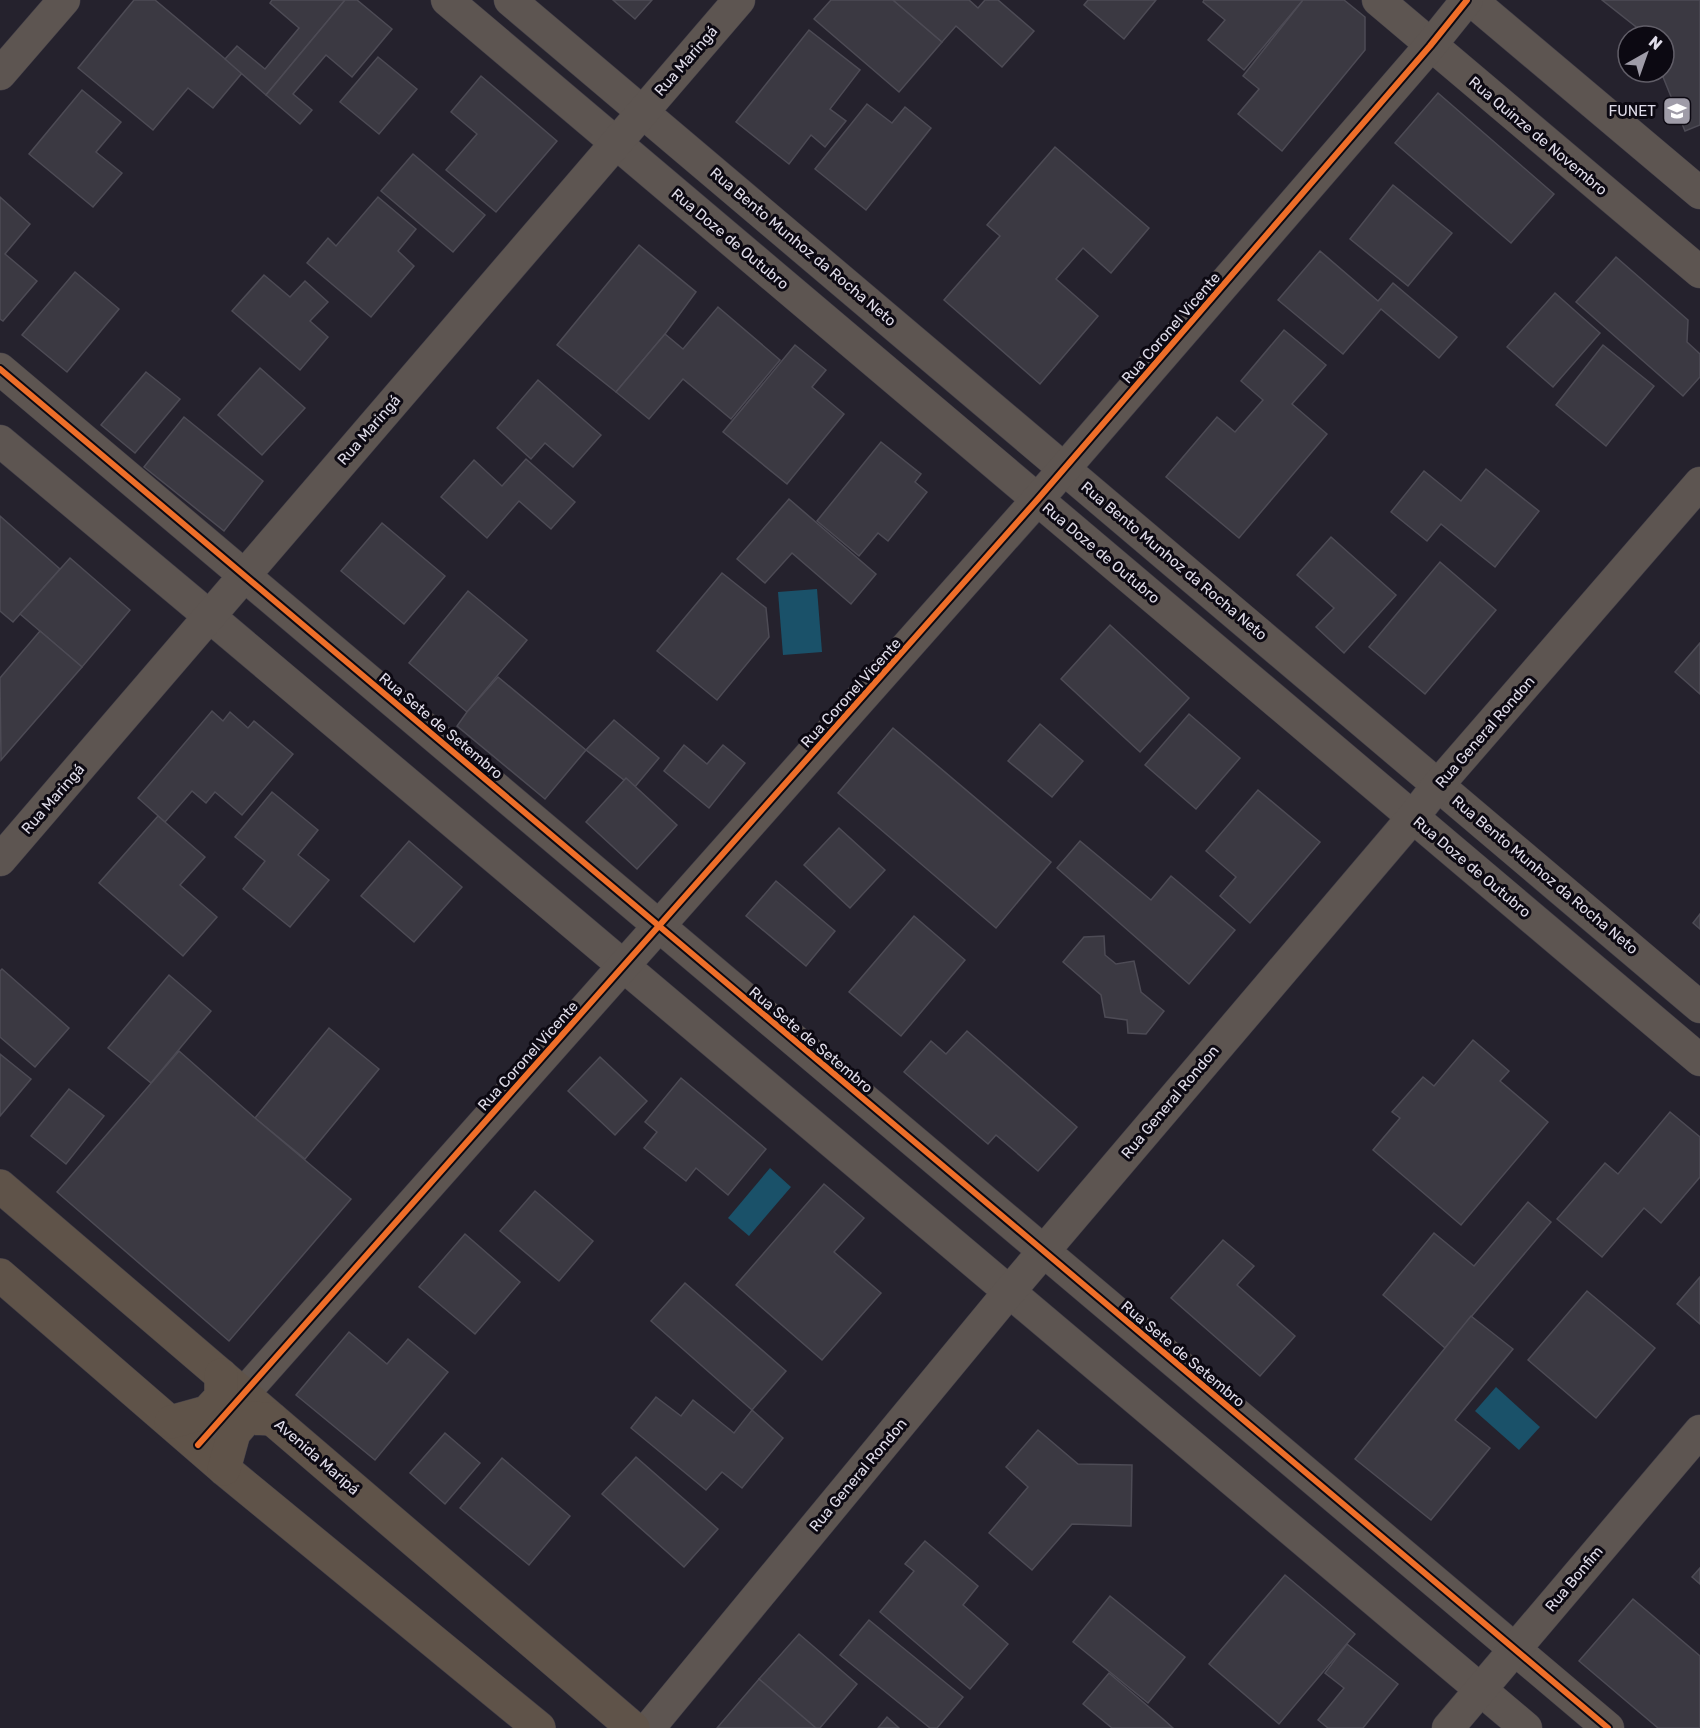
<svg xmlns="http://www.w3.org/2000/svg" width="1700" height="1728" font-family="Rubik,sans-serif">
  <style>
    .water { fill: #1a5169 }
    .building { fill: #3b3942; stroke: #4d4b55; stroke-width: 1.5 }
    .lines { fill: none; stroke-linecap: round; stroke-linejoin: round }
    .street-casing { stroke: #403d47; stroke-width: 33 }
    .primary-casing { stroke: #403d47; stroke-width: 34 }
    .street { stroke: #5d5551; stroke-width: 32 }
    .primary { stroke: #5f5349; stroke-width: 33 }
    .cycleway-casing { stroke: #0c0912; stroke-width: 10 }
    .cycleway { stroke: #ee6e29; stroke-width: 6 }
    .labels { text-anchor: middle; stroke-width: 6; stroke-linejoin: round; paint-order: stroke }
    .street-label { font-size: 15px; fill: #e0ddea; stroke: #0c0912 }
    .poi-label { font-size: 15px; fill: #e0ddea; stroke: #0c0912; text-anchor: end }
  </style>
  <rect width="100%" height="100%" fill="#25222d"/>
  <g class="water">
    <path d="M817,589l5,63 -39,3 -5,-63z"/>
    <path d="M770,1168l21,19 -42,49 -21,-18z"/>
    <path d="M1496,1387l44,40 -21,23 -44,-39z"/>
  </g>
  <g class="building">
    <path d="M134,0h21l87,73 -29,35 -25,-20 -35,42 -75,-62z"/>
    <path d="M272,0h73l-79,95 -41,-36 12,-13 28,23 34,-41 -29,-25z"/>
    <path d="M345,0h12l35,29 -40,48 -26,-22 -33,39 19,16 -12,14 -34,-29z"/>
    <path d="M613,0h39l-17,19z"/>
    <path d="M831,0h62l49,42 -43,50 -85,-73z"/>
    <path d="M893,0h76l9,8 7,-8h13l36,31 -32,36 -46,-41 -14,16z"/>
    <path d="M1088,0h68l-32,39 -40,-34z"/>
    <path d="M1204,0h99l-59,70 -36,-30 17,-20 -22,-18z"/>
    <path d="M1303,0h41l21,17v33l-83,101 -44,-37 21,-25 -16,-13z"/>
    <path d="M1602,0h98v125l-15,6 -24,-59h3v-36h-18l-1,-2z"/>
    <path d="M809,30l51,40 -30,39 16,12 -21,26 -14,-12 -22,29 -53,-42z"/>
    <path d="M378,57l39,32 -38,45 -39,-32z"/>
    <path d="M481,76l76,65 -61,71 -50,-42 31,-36 -26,-22z"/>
    <path d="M82,90l39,32 -25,30 26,21 -29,34 -64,-53z"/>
    <path d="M1438,93l116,101 -43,49 -116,-100z"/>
    <path d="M867,104l25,19 13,-16 26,21 -65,82 -51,-41z"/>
    <path d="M1055,147l94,81 -38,45 -28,-25 -27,31 42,37 -58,68 -96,-84 56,-64 -13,-11z"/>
    <path d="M413,154l72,61 -32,37 -72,-61z"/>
    <path d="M1393,185l59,48 -44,53 -58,-47z"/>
    <path d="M0,197l30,27 -25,30 32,27 -34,40 -3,-2z"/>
    <path d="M378,197l38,32 -18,22 16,15 -43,51 -64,-54 21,-25 8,8z"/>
    <path d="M639,245l57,47 -31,42 -49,58 -59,-47z"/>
    <path d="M1320,251l58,50 15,-18 64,54 -18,21 -58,-49 -38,45 -65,-54z"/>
    <path d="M1616,257l72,63 -1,22 13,12v23l-17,19 -107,-94z"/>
    <path d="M75,272l44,37 -52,63 -45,-37z"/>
    <path d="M264,275l26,22 15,-16 23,21 -18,19 18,16 -28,33 -68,-59z"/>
    <path d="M1555,293l45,40 -47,54 -46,-40z"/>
    <path d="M718,307l62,53 -49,59 -48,-40 -34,40 -33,-27 49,-58 18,15z"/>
    <path d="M1284,330l42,35 -34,39 35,30 -88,104 -73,-61 51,-60 18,15 28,-32 -22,-19z"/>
    <path d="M795,345l31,25 -14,17 32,27 -57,70 -64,-52z"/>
    <path d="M1603,345l51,41 -48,60 -50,-41z"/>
    <path d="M260,368l45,40 -43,47 -44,-40z"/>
    <path d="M146,372l34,27 -45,54 -34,-28z"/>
    <path d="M538,380l63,55 -28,32 -28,-24 -14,16 -34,-31z"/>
    <path d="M184,417l79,64 -39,50 -80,-64z"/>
    <path d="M881,442l40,32 -6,8 12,10 -39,49 -10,-8 -19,23 -42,-35z"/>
    <path d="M526,459l49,43 -24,27 -32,-28 -32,37 -46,-41 33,-37 28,26z"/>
    <path d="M1486,469l53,42 -44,56 -54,-43 -14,17 -36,-29 33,-41 37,30z"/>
    <path d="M789,499l87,75 -25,30 -59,-51 -27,30 -28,-24z"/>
    <path d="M0,516l60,53 -47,53 -13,-11z"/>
    <path d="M382,523l63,53 -41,48 -63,-53z"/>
    <path d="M1331,537l65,58 -52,58 -28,-26 18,-19 -37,-33z"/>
    <path d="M70,558l60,52 -48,57 -62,-53z"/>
    <path d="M1440,562l56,48 -71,84 -56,-47z"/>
    <path d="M722,573l44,35 3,29 -52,63 -60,-49z"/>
    <path d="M468,591l59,49 -60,72 -58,-49z"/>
    <path d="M1110,625l79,73 -49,54 -79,-73z"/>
    <path d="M40,631l42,36 -81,93 -1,-82z"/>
    <path d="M1700,643v51l-25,-22z"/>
    <path d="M498,677l88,73 -41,49 -88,-73 10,-14z"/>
    <path d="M212,711l11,10 7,-9 18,16 6,-7 39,33 -51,61 -27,-23 -9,11 -14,-12 -27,31 -27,-24z"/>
    <path d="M1189,714l51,44 -44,51 -51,-44z"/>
    <path d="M614,720l45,38 -25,30 -48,-38z"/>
    <path d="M1040,724l43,37 -31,36 -44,-36z"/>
    <path d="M893,728l158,134 -55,66 -158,-135z"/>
    <path d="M684,745l23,19 16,-19 22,18 -36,45 -45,-37z"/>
    <path d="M626,778l51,47 -40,44 -51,-47z"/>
    <path d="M1258,790l62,52 -70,81 -30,-27 16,-19 -30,-26z"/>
    <path d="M272,792l46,38 -20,25 31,25 -39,47 -47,-38 22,-28 -30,-24z"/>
    <path d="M158,816l47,41 -25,28 37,32 -34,39 -84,-73z"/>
    <path d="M839,828l46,42 -35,38 -46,-43z"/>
    <path d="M409,841l53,46 -48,55 -53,-46z"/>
    <path d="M1080,841l71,59 20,-24 64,54 -46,54 -132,-116z"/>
    <path d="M776,881l59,50 -29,35 -60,-50z"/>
    <path d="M1700,914v15l-7,-6z"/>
    <path d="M914,916l51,44 -64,76 -52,-44z"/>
    <path d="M1104,936l1,19 11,9 18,-3 7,31 23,19 -18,23 -18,-1 -1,-13 -22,-3 -4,-22 -38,-33 21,-25z"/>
    <path d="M2,969l67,59 -34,39 -35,-30v-66z"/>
    <path d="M169,975l42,36 -60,72 -43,-35z"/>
    <path d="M329,1028l50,41 -74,90 -50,-41z"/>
    <path d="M967,1031l110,96 -39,44 -42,-36 -8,9 -84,-72 27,-31 15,13z"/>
    <path d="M1473,1040l36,31 -9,10 48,41 -87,103 -88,-75 27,-32 -8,-6 31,-35 11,9z"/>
    <path d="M179,1051l76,67 96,81 -122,142 -172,-149z"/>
    <path d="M0,1054l31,25 -31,37z"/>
    <path d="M600,1057l47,44 -32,34 -47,-44z"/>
    <path d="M681,1078l85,71 -38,46 -32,-27 -10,13 -42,-33 13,-16 -12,-10z"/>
    <path d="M69,1089l35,27 -38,48 -35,-28z"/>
    <path d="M1670,1112l30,25v40l-39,46 -17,-15 -42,49 -45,-38 48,-56 13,11z"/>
    <path d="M824,1184l40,34 -30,34 47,41 -59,67 -86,-75z"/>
    <path d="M535,1191l58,50 -34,40 -59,-50z"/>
    <path d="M1528,1202l23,20 -106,126 -62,-53 51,-62 40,33z"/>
    <path d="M465,1234l55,48 -45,52 -56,-47z"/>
    <path d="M1223,1240l31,26 -17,19 58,51 -35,40 -89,-78z"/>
    <path d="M1700,1277v47l-23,-20z"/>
    <path d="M685,1283l101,88 -34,39 -101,-89z"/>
    <path d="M1587,1291l68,57 -59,70 -68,-58z"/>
    <path d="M1471,1316l42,33 -58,71 35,28 -59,72 -76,-61z"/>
    <path d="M349,1332l38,32 21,-25 40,33 -73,88 -79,-65z"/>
    <path d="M656,1397l25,19 12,-16 41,33 18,-23 31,28 -41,50 -20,-16 -16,18 -75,-62z"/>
    <path d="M1038,1430l40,34 54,1 -1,61 -59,-2 -40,46 -43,-37 39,-46 -22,-20z"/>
    <path d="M445,1433l35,30 -35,41 -35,-31z"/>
    <path d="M636,1457l82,72 -34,38 -82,-73z"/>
    <path d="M502,1458l68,58 -41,49 -69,-57z"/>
    <path d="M925,1541l53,45 -15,19 45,39 -38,45 -90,-77 34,-41 -9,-7z"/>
    <path d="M1700,1568v16l-8,-7z"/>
    <path d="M1285,1575l70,59 -76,90 -70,-60z"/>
    <path d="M1110,1596l75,61 -37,46 -75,-61z"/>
    <path d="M1633,1599l67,57v72h-42l-79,-67z"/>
    <path d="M869,1620l94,77 -26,31h-7l-90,-73z"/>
    <path d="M799,1634l58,50 -37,44h-6l-55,-49z"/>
    <path d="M1347,1644l51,40 -35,44h-35l-10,-8 26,-32 -19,-15z"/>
    <path d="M1109,1673l54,46 10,9h-61l-29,-24z"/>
    <path d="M759,1679l57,49h-99z"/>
    <path d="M887,1717l12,11h-21z"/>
  </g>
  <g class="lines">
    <g class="street-casing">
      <g id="street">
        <path d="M447,0l1253,1060"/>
        <path d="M510,0l1190,1007"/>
        <path d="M1378,0l322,272"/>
        <path d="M1471,0l229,193"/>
        <path d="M0,74l64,-74"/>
        <path d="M0,369l1608,1359"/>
        <path d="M0,441l209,175 1317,1112"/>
        <path d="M0,860l739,-860"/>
        <path d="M198,1445l840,-946 392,-453 37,-46"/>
        <path d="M649,1728l360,-436 404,-475 25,-32 262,-302"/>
        <path d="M1448,1728l252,-297"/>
      </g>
    </g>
    <g class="primary-casing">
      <g id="primary">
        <path d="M0,1186l633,542"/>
        <path d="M0,1275l224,194 315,259"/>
        <path d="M171,1422l36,-10 14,-15v-22"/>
        <path d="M224,1469l10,-36 13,-15 25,1"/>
      </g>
    </g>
    <use href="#street" class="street"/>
    <use href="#primary" class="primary"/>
    <g class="cycleway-casing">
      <g id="cycleway">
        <path d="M0,369l1608,1359"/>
        <path d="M198,1445l840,-946 392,-453 37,-46"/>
      </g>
    </g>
    <use href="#cycleway" class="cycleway"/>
  </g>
  <defs>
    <g id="school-square" transform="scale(1.5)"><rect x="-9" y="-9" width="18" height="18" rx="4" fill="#9f9ca8" stroke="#0c0912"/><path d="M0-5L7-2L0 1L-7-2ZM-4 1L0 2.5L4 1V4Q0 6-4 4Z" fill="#fff"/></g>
  </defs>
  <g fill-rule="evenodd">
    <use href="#school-square" x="1677" y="111"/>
  </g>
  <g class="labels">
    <g class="street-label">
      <text transform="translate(686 61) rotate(-49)" y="5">Rua Maringá</text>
      <text transform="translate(1538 136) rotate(40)" y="5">Rua Quinze de Novembro</text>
      <text transform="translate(730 239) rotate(40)" y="5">Rua Doze de Outubro</text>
      <text transform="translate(803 247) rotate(40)" y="5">Rua Bento Munhoz da Rocha Neto</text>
      <text transform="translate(1171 328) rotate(-49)" y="5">Rua Coronel Vicente</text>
      <text transform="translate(369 430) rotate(-49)" y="5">Rua Maringá</text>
      <text transform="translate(1101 553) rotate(40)" y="5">Rua Doze de Outubro</text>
      <text transform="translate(1174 561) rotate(40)" y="5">Rua Bento Munhoz da Rocha Neto</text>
      <text transform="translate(851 693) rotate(-48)" y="5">Rua Coronel Vicente</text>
      <text transform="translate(441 726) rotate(40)" y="5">Rua Sete de Setembro</text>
      <text transform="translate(1485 732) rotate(-49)" y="5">Rua General Rondon</text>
      <text transform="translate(53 799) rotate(-49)" y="5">Rua Maringá</text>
      <text transform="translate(1472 867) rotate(40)" y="5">Rua Doze de Outubro</text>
      <text transform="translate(1545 875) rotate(40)" y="5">Rua Bento Munhoz da Rocha Neto</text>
      <text transform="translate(811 1040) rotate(40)" y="5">Rua Sete de Setembro</text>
      <text transform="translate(528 1056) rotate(-48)" y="5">Rua Coronel Vicente</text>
      <text transform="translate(1170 1102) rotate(-50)" y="5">Rua General Rondon</text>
      <text transform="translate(1183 1354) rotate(40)" y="5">Rua Sete de Setembro</text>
      <text transform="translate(317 1457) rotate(41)" y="5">Avenida Maripá</text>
      <text transform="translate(858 1475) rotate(-50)" y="5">Rua General Rondon</text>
      <text transform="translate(1574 1579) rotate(-50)" y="5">Rua Bonfim</text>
    </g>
    <g class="poi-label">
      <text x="1656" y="116">FUNET</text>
    </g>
  </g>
  <g transform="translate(1646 54) rotate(40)"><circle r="28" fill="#0c0912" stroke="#615e68" stroke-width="1.5"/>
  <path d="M0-4.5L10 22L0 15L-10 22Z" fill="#9f9ca8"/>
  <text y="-9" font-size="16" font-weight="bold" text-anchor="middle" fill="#e0ddea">N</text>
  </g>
</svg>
